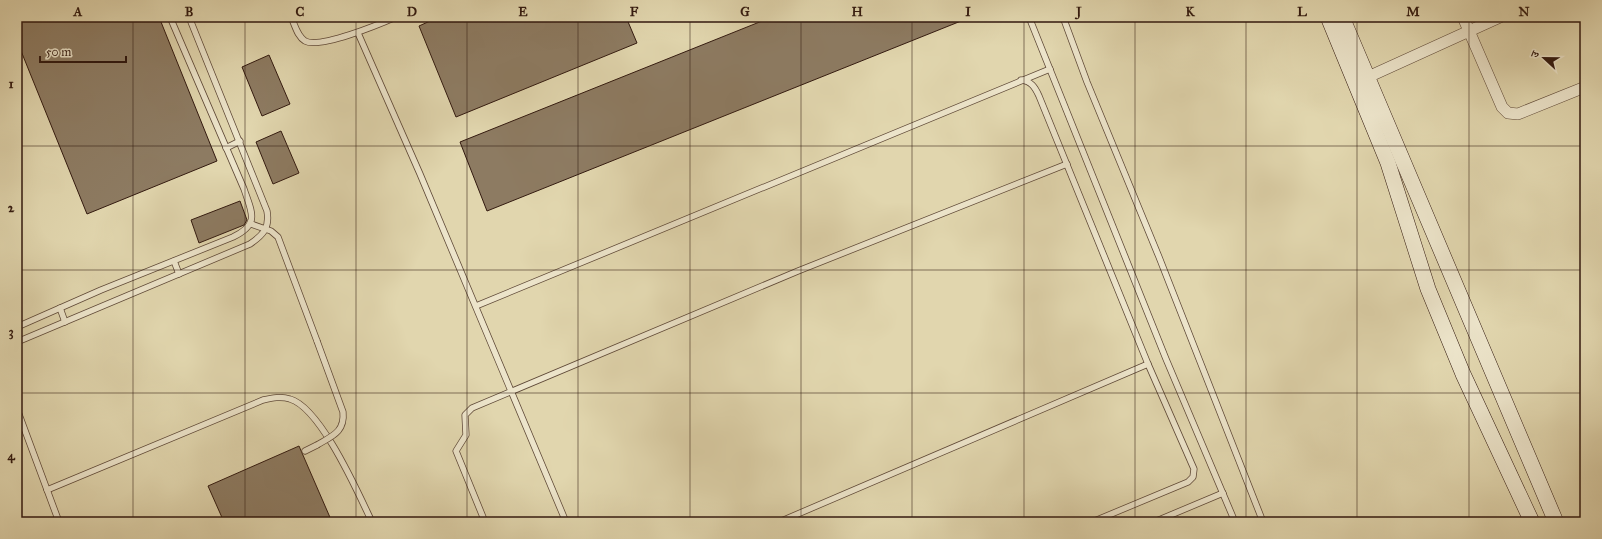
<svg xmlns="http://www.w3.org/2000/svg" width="1602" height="539" viewBox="0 0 1602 539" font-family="'IM FELL Great Primer','Noto Serif Devanagari',serif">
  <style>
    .building { fill: #8d7b62; stroke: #32190f }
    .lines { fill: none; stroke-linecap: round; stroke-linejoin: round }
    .lane-casing { stroke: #5e4837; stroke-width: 7 }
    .street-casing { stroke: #5e4837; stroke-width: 12 }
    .secondary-casing { stroke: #32190f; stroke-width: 16 }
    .lane { stroke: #ece4ca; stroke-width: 5.5 }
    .street { stroke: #ece4ca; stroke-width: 11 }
    .secondary { stroke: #ece4ca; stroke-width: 15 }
    .lane-bridge-casing { stroke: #5e4837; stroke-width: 7; stroke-linecap: butt }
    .lane-bridge { stroke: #ece4ca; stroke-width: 5.5 }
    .grid { fill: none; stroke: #32190f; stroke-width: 1; stroke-opacity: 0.55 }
    .neatline { fill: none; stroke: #32190f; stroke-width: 1.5 }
    .grid-label { font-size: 13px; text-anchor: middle; font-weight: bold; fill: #32190f }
  </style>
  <rect width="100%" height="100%" fill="#e1d6ae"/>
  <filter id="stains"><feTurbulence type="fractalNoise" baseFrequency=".005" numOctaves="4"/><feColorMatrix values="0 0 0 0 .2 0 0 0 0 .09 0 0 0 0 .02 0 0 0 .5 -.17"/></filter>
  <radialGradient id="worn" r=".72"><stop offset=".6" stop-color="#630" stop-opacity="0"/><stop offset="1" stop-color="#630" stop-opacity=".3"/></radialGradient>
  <g class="building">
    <path d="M17 17H159L217 161 87 214 17 41Z"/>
    <path d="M439 17H626L637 43 456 117 419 26Z"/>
    <path d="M772 17H971L487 211 460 142Z"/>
    <path d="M269 55 290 104 262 116 242 67Z"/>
    <path d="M281 131 299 173 273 184 256 142Z"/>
    <path d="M240 201 247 220 244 225 199 243 191 220Z"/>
    <path d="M299 446 332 522H224L208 486Z"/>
  </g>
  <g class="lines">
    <g class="lane-casing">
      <g id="lane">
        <path d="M291 17C295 25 297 36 305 41 320 49 380 24 396 17"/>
        <path d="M1029 17 1166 359 1235 522"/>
        <path d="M1063 17 1087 82 1159 257 1263 522"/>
        <path d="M358 33 420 174 566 522"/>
        <path d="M1021 80C1031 81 1035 87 1039 96L1148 364 1194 469 1193 477 1188 482 1092 522"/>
        <path d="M226 148 240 141"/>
        <path d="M251 224 271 231 278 237 317 341"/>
        <path d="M174 261 179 274"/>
        <path d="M476 306 1050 69"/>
        <path d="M60 308 65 322"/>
        <path d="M17 327 101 290 233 237C260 224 252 213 244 189L170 17"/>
        <path d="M17 342 250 244C263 235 270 228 267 211L189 17"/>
        <path d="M17 409 59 522"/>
        <path d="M305 451 317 445"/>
        <path d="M47 490 263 400C272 398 281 396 290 399 321 408 358 493 372 522"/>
        <path d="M485 522 456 451 466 435 465 415 472 408 798 271 1067 164"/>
        <path d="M779 522 1148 364"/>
        <path d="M1154 522 1223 493"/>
      </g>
    </g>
    <g class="street-casing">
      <g id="street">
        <path d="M1463 17 1502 107 1508 113 1518 114 1585 87"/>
        <path d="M1368 77 1500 17"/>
      </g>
    </g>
    <g class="secondary-casing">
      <g id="secondary">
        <path d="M1328 17 1388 163 1428 289 1463 374 1532 522"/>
        <path d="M1342 17 1556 522"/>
      </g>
    </g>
    <use href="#lane" class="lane"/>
    <use href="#street" class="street"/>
    <use href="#secondary" class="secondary"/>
    <g class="lane-bridge-casing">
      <path id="lane-bridge" d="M317 341 343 412C345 432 332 436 317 445"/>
    </g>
    <use href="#lane-bridge" class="lane-bridge"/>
  </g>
  <path class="grid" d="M133 17V522M245 17V522M356 17V522M467 17V522M578 17V522M690 17V522M801 17V522M912 17V522M1024 17V522M1135 17V522M1246 17V522M1357 17V522M1469 17V522M17 146H1585M17 270H1585M17 393H1585"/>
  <rect width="1602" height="539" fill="none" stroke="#e1d6ae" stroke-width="44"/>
  <g transform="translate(1544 58) rotate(292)" stroke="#ece4ca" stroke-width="3" paint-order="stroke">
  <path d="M0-3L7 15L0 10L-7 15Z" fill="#32190f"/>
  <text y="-6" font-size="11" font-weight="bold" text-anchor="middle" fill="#32190f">उ</text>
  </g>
  <path d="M40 56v6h86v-6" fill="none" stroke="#32190f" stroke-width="2"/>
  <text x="46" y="56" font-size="12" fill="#32190f" stroke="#ece4ca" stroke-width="3" paint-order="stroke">50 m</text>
  <rect x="22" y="22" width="1558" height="495" class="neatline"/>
  <g class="grid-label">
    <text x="78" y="16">A</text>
    <text x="189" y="16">B</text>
    <text x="300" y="16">C</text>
    <text x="412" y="16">D</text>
    <text x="523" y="16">E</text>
    <text x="634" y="16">F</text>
    <text x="745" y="16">G</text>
    <text x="857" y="16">H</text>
    <text x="968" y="16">I</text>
    <text x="1079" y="16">J</text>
    <text x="1190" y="16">K</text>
    <text x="1302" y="16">L</text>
    <text x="1413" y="16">M</text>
    <text x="1524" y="16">N</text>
    <text x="11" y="88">1</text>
    <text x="11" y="212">2</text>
    <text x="11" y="336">3</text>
    <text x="11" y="460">4</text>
  </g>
  <rect width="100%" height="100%" filter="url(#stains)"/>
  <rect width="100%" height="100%" fill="url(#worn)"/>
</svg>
